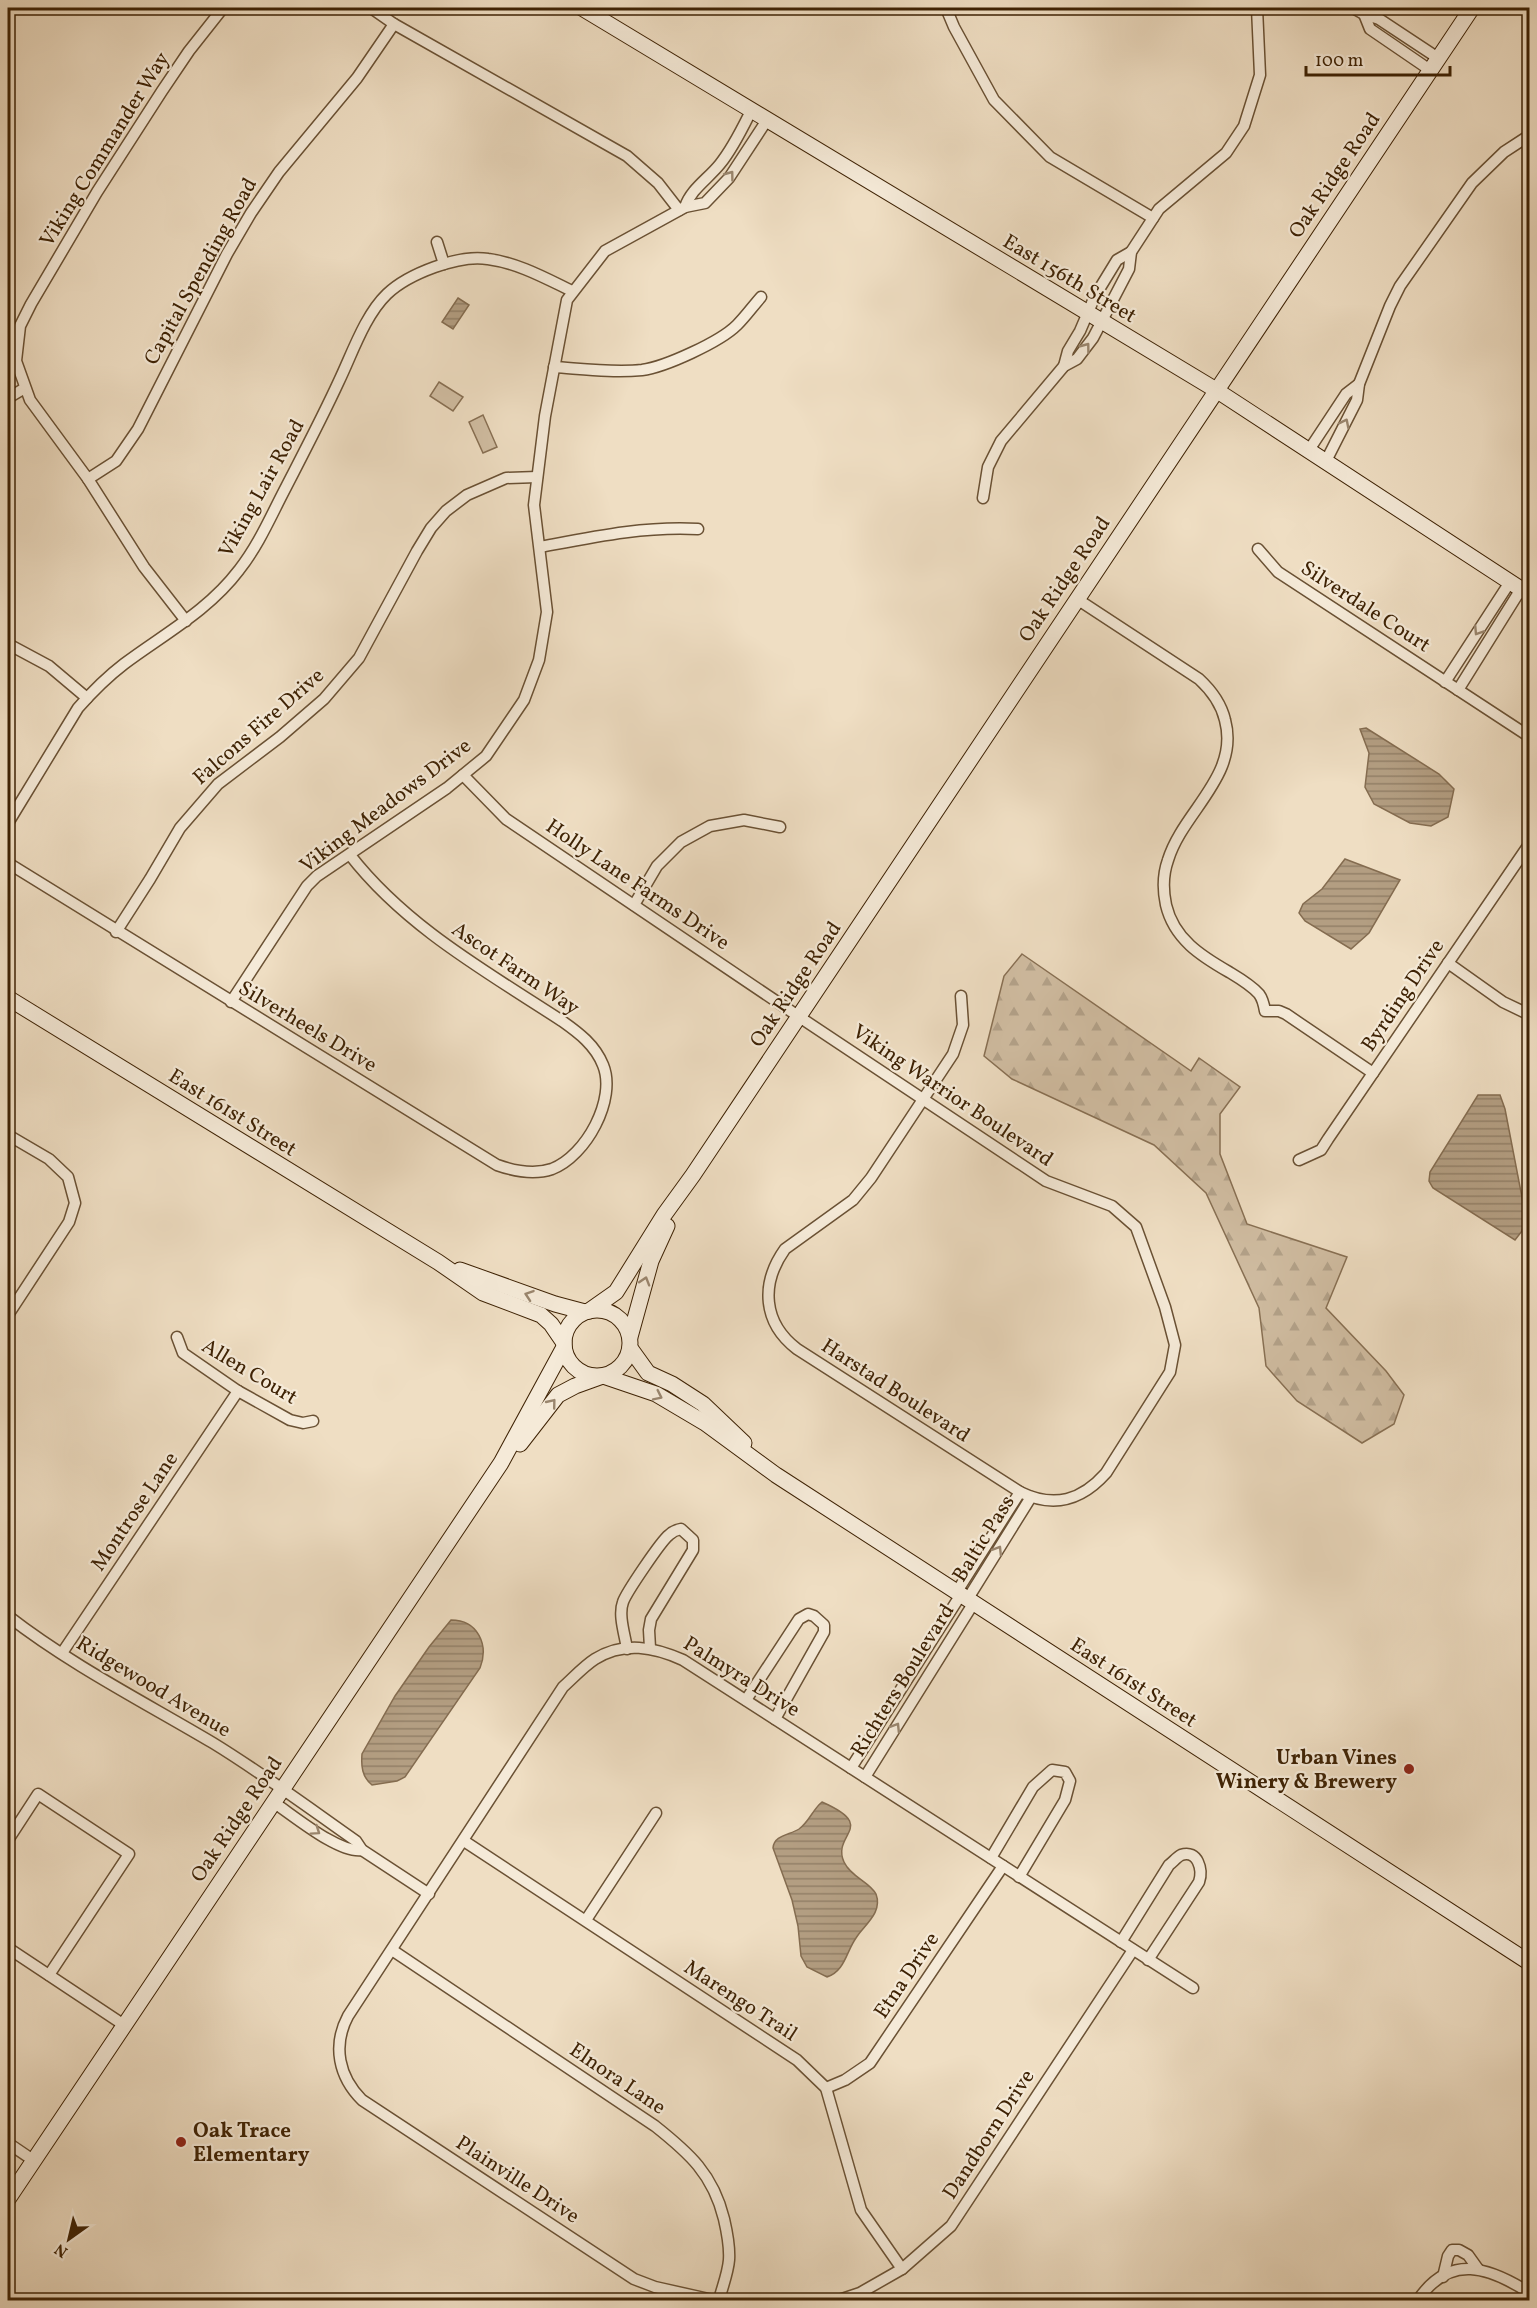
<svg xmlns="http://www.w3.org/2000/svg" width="1537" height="2308" viewBox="0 0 1537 2308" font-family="Vollkorn,serif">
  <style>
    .forest { fill: url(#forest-firs); stroke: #887054; stroke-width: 1.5 }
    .garden { fill: #d1bea3; stroke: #887054; stroke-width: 1.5 }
    .water { fill: url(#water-rules); stroke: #846c50; stroke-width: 1.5 }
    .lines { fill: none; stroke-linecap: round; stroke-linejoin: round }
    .street-casing { stroke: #6a5134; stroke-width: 13 }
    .secondary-casing { stroke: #3e2204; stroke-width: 17 }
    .street { stroke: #f5ead8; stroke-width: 10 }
    .secondary { stroke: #f5ead8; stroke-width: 15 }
    .oneway { stroke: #9a866e }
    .poi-dot { fill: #8f2418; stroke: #f5ead8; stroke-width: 2 }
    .labels { text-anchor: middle; stroke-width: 4.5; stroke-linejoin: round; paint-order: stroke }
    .street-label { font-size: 21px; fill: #3e2204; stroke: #f5ead8 }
    .poi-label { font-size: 21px; font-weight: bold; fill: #3e2204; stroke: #f5ead8; text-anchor: end }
  </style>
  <defs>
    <pattern id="forest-firs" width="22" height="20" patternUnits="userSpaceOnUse" patternTransform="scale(1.5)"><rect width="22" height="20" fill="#d1bea3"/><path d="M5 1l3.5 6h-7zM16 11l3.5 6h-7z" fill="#b4a38b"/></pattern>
    <pattern id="water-rules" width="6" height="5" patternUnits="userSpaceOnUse" patternTransform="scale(1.5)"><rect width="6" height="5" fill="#b39e82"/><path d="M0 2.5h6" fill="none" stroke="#938068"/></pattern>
  </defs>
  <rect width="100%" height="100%" fill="#efdec3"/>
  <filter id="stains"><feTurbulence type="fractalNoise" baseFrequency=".00333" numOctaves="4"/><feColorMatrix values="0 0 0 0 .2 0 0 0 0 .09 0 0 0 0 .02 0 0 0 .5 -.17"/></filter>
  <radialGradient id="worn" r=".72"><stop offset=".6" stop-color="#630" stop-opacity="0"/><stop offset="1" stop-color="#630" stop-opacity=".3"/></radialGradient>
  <path class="forest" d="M1022 954 1191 1071 1199 1058 1240 1087 1220 1114V1154L1247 1224 1347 1257 1326 1308 1386 1371 1404 1395 1394 1424 1362 1443 1297 1401 1266 1366 1259 1308 1206 1193 1154 1145 1012 1079 984 1056 1004 976Z"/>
  <g class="garden">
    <path d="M439 382 463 397 453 411 430 396Z"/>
    <path d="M483 415 497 447 483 453 469 422Z"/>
  </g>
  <g class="water">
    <path d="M458 298 469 305 453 329 442 322Z"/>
    <path d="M1366 728 1439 774 1454 789 1448 817 1431 826 1410 823 1374 804 1365 787 1369 753 1360 729Z"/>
    <path d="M1345 859 1400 880 1369 933 1351 949 1305 921 1299 913 1303 904 1322 889Z"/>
    <path d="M1478 1095H1500L1505 1109 1526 1218 1522 1231 1515 1240 1433 1188 1429 1181 1430 1172Z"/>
    <path d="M451 1620C478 1620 489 1645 480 1668L405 1777 397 1781 372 1785C362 1777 361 1766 362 1754L395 1696 429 1647Z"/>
    <path d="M822 1802C879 1827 831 1834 844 1862 851 1877 870 1882 876 1894 883 1913 864 1925 856 1938 846 1952 845 1971 827 1977L807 1967 801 1956 798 1926 792 1900 773 1848C774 1835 790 1835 799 1829 809 1822 813 1809 822 1802Z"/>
  </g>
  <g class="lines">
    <g class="street-casing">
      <g id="street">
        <path d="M371 8 394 24 627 156 658 183 679 210"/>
        <path d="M946 8 954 27 994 100 1050 157 1153 218"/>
        <path d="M1353 8 1364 14 1379 19 1438 58"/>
        <path d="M1364 14 1370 29 1430 70"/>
        <path d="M685 207C691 189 708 179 720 164 733 148 742 129 751 111"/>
        <path d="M437 242 444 264"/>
        <path d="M1064 366 1068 351 1080 331 1095 296 1117 260 1131 252"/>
        <path d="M554 367C583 369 613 373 642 370 665 367 720 342 737 325 746 316 753 306 761 297"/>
        <path d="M8 398 25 388"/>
        <path d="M1309 450 1346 394 1359 384"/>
        <path d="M1326 461 1357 400 1359 384 1390 306 1400 286 1472 183 1504 152 1530 135"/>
        <path d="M88 479 116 461 138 429 227 254 251 213 279 172 357 78 394 24"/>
        <path d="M983 498 988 467 1001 441 1064 366 1077 359 1093 338 1129 269 1131 252 1159 209 1226 153 1244 126 1260 75 1257 8"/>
        <path d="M540 547C593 537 644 526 698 529"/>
        <path d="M1258 549 1278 572 1530 737"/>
        <path d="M1077 599 1199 679C1212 691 1221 703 1225 720 1240 776 1183 811 1168 860 1163 874 1163 891 1166 905 1174 939 1201 956 1229 972 1239 978 1251 985 1259 994 1262 998 1264 1005 1265 1011H1279L1286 1014 1373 1073"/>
        <path d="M186 621 144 567 88 479 30 400 16 361 20 326 31 304 97 192 162 91 189 51 223 8"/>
        <path d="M8 644 49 666 87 698"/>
        <path d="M1445 682 1510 582"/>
        <path d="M1458 690 1521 589"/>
        <path d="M463 775 506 819 798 1016 1046 1181 1112 1206 1136 1227 1165 1307 1175 1345 1170 1372 1106 1473C1082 1500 1055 1509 1020 1492L797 1349C763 1323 760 1284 785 1249L853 1200 871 1178 953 1054 963 1025 961 996"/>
        <path d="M8 823 78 708C92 692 107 677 124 664 164 634 208 611 239 570 258 546 270 518 284 491 303 454 322 418 339 381 352 354 365 315 387 294 408 274 459 254 488 259 518 263 545 278 572 291"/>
        <path d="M8 863 497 1165C514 1171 534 1175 552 1169 586 1156 617 1099 603 1065 595 1045 579 1033 562 1021 487 972 406 927 350 855"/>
        <path d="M634 905 657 866 681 842 710 826 744 820 780 827"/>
        <path d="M116 932 150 879 180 828 218 784 280 737 324 699 359 658 417 551 431 528 446 511 467 495 506 478 537 477"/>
        <path d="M1448 963 1503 1002 1530 1015"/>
        <path d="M231 1002 307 886 317 876 447 788 486 756 524 700 539 660 547 612 534 505 545 416 567 300 605 251 685 207 705 203 729 178 767 120"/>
        <path d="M8 1135 49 1159 68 1177 75 1203 69 1222 8 1315"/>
        <path d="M1299 1160 1321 1150 1328 1139 1530 843"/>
        <path d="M177 1337 183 1353 238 1391 290 1420 303 1423 313 1421"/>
        <path d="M956 1593 1020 1492"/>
        <path d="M967 1600 1031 1497"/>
        <path d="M8 1616C71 1665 144 1702 213 1743 262 1773 309 1808 356 1841L362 1850 429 1894"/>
        <path d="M627 1649C625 1635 618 1615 623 1602 626 1593 661 1541 669 1535 673 1531 676 1530 681 1529L693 1540V1550L651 1619 649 1630 650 1648"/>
        <path d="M62 1653 238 1391"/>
        <path d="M746 1700 799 1619 808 1614 814 1616 824 1625V1632L775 1719"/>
        <path d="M851 1768 960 1596"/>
        <path d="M865 1777 973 1604"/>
        <path d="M273 1802C293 1815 339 1854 362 1850"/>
        <path d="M8 1840 38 1794 129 1854 49 1975"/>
        <path d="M464 1841 797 2060 826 2088 861 2210 902 2269"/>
        <path d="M991 1858 1033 1787 1052 1770 1065 1772 1070 1781 1065 1800 1019 1877"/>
        <path d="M586 1920 656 1813"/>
        <path d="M1121 1942 1169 1865C1173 1862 1177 1857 1181 1855 1198 1849 1203 1870 1199 1882L1148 1960"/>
        <path d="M8 1948 124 2025"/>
        <path d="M392 1950 655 2126C689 2153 713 2174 724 2219 727 2232 730 2246 729 2260 728 2273 722 2288 719 2300"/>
        <path d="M826 2088 845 2080 870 2063 1003 1866"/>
        <path d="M8 2143 33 2160"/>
        <path d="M1443 2277 1448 2256 1452 2250H1459L1468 2255 1478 2269"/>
        <path d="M713 2300 655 2287 634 2279 362 2100C339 2077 332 2046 348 2016L563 1687C573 1678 584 1666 595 1659 624 1641 654 1647 683 1660L1193 1988"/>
        <path d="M839 2300 860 2293 902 2269 951 2226 1133 1950"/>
        <path d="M1418 2300C1450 2253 1489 2267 1530 2293"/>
      </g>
    </g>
    <g class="secondary-casing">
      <g id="secondary">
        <path d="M582 8 1216 390 1530 595"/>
        <path d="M8 998 438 1262 483 1293 541 1315 551 1324 564 1343"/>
        <path d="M460 1270 555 1304 585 1312"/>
        <circle cx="597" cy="1343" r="33"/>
        <path d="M589 1311 616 1292 664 1215 693 1175 1472 8"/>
        <path d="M630 1337 651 1261 667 1226"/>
        <path d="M630 1348 648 1373 672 1384 703 1404 744 1443"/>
        <path d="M603 1376 656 1394 705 1423 776 1475 1530 1963"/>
        <path d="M520 1444 558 1395 575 1386 600 1377"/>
        <path d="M8 2199 501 1463 564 1347"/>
      </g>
    </g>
    <use href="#street" class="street"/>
    <use href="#secondary" class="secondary"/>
  </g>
  <defs><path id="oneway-chevron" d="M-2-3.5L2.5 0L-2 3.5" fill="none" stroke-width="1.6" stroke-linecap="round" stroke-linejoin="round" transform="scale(1.5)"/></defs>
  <g class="oneway">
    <use href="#oneway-chevron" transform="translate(730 175) rotate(-53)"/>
    <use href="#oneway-chevron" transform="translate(1086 347) rotate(-53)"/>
    <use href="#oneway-chevron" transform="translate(1345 423) rotate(-63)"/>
    <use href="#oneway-chevron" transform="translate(1478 631) rotate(123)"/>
    <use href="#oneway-chevron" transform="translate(645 1281) rotate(-73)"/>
    <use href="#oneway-chevron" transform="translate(529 1295) rotate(-161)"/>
    <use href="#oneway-chevron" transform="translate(658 1396) rotate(26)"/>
    <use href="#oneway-chevron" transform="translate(552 1403) rotate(-51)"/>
    <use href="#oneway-chevron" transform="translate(998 1550) rotate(-58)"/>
    <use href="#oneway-chevron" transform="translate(896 1727) rotate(-58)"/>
    <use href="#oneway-chevron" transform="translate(316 1831) rotate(34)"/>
  </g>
  <g class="poi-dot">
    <circle cx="1409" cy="1769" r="6"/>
    <circle cx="181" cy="2142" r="6"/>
  </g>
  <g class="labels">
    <g class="street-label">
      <text transform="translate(104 149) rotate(-58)" y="7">Viking Commander Way</text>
      <text transform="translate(1334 175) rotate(-56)" y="7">Oak Ridge Road</text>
      <text transform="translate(200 271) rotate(-61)" y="7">Capital Spending Road</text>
      <text transform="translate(1070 278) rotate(31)" y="7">East 156th Street</text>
      <text transform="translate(261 488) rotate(-61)" y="7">Viking Lair Road</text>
      <text transform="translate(1064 579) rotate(-56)" y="7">Oak Ridge Road</text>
      <text transform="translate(1366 606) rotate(33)" y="7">Silverdale Court</text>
      <text transform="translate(258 726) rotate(-41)" y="7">Falcons Fire Drive</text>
      <text transform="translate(385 805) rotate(-37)" y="7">Viking Meadows Drive</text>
      <text transform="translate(638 884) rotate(34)" y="7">Holly Lane Farms Drive</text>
      <text transform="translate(516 968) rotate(34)" y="7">Ascot Farm Way</text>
      <text transform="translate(795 984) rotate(-56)" y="7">Oak Ridge Road</text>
      <text transform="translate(1402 995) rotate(-56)" y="7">Byrding Drive</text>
      <text transform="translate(308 1026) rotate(31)" y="7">Silverheels Drive</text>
      <text transform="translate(953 1095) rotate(34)" y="7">Viking Warrior Boulevard</text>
      <text transform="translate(233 1112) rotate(32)" y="7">East 161st Street</text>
      <text transform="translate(250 1371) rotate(31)" y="7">Allen Court</text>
      <text transform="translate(896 1390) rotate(33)" y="7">Harstad Boulevard</text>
      <text transform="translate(134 1511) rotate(-56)" y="7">Montrose Lane</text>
      <text transform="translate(983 1538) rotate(-58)" y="7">Baltic Pass</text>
      <text transform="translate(742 1676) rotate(32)" y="7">Palmyra Drive</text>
      <text transform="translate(902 1680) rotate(-58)" y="7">Richters Boulevard</text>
      <text transform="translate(1134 1682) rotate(33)" y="7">East 161st Street</text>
      <text transform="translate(154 1686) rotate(31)" y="7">Ridgewood Avenue</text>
      <text transform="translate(236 1819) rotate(-56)" y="7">Oak Ridge Road</text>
      <text transform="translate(906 1975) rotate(-56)" y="7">Etna Drive</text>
      <text transform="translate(741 2000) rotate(33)" y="7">Marengo Trail</text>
      <text transform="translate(618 2078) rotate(34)" y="7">Elnora Lane</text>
      <text transform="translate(988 2134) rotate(-57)" y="7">Dandborn Drive</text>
      <text transform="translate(518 2179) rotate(33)" y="7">Plainville Drive</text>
    </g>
    <g class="poi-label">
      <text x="1397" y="1764">Urban Vines<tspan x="1397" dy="24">Winery &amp; Brewery</tspan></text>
      <text x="193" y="2137" text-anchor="start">Oak Trace<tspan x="193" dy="24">Elementary</tspan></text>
    </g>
  </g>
  <rect width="1537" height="2308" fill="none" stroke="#efdec3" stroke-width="30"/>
  <rect x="9" y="9" width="1519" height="2290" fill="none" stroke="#3e2204" stroke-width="3"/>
  <rect x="15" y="15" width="1507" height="2278" fill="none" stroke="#3e2204" stroke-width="1.5"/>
  <g transform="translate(69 2239) rotate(214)" stroke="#f5ead8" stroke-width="4.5" paint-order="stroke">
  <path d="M0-4.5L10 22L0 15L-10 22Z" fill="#3e2204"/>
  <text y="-9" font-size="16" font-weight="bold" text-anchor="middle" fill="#3e2204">N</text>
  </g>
  <path d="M1306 66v9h144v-9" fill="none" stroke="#3e2204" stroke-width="3"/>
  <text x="1315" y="66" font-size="18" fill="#3e2204" stroke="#f5ead8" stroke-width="4.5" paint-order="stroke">100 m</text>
  <rect width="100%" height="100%" filter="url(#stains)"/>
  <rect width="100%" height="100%" fill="url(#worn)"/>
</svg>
